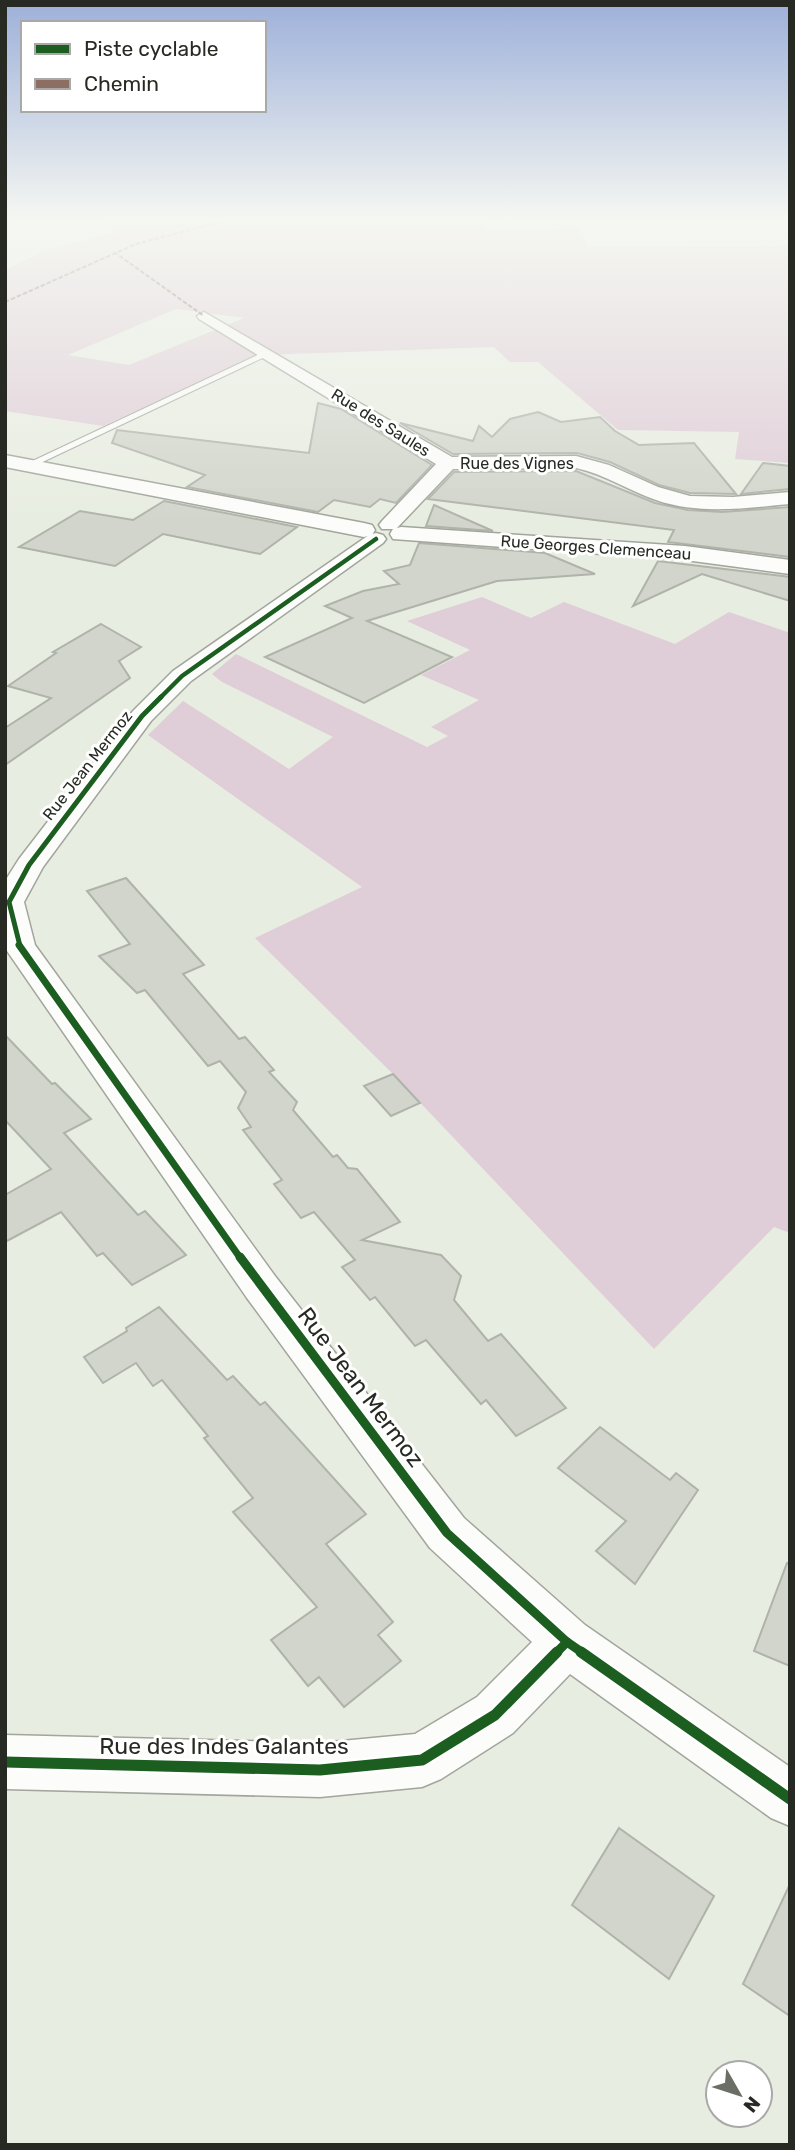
<svg xmlns="http://www.w3.org/2000/svg" width="795" height="2150" viewBox="0 0 795 2150" font-family="Rubik,sans-serif">
  <style>
    .green { fill: #dfcdd7; fill-rule: evenodd }
    .building { fill: #d1d5cb; stroke: #afb3aa; stroke-width: 2 }
    .lines { fill: none; stroke-linecap: round; stroke-linejoin: round }
    .service-casing { stroke: #a1a59c; stroke-width: 2 }
    .minor-casing { stroke: #a1a59c; stroke-width: 3 }
    .tertiary-casing { stroke: #a1a59c; stroke-width: 3 }
    .service { fill: #fcfcfa; fill-rule: evenodd }
    .minor { fill: #fcfcfa; fill-rule: evenodd }
    .tertiary { fill: #fcfcfa; fill-rule: evenodd }
    .quiet { stroke: #8d6e63; stroke-width: 2; stroke-dasharray: 4.5 2; stroke-linecap: butt }
    .cycleway-far4-casing { stroke: #fff; stroke-width: 7 }
    .cycleway-far3-casing { stroke: #fff; stroke-width: 9 }
    .cycleway-far2-casing { stroke: #fff; stroke-width: 11 }
    .cycleway-far1-casing { stroke: #fff; stroke-width: 13 }
    .cycleway-casing { stroke: #fff; stroke-width: 16 }
    .cycleway-far4 { stroke: #1b5e20; stroke-width: 4.5 }
    .cycleway-far3 { stroke: #1b5e20; stroke-width: 5 }
    .cycleway-far2 { stroke: #1b5e20; stroke-width: 7 }
    .cycleway-far1 { stroke: #1b5e20; stroke-width: 9 }
    .cycleway { stroke: #1b5e20; stroke-width: 11 }
    .labels { text-anchor: middle; stroke-width: 6; stroke-linejoin: round; paint-order: stroke }
    .far-street-label { font-size: 16px; fill: #272a22; stroke: #fff }
    .near-street-label { font-size: 23px; fill: #272a22; stroke: #fff }
  </style>
  <rect width="100%" height="100%" fill="#e8ede1"/>
  <g class="green">
    <path d="M105 221H483L487 230 580 228 588 247 790 246V463L735 459 739 432 618 430 538 362H510L494 347 260 355 103 426 5 411V270L44 251 115 232ZM176 309 244 318 129 365 68 355Z"/>
    <path d="M482 597 531 618 564 602 675 644 729 612 790 633V1233L774 1227 654 1349 393 1074 255 938 362 887 148 735 183 701 289 769 333 737 222 682 212 674 236 654 427 747 448 736 431 727 479 700 421 675 470 650 407 621Z"/>
  </g>
  <g class="building">
    <path d="M318 403 341 409 432 465 396 503 380 499 370 507 334 500 318 512 187 487 205 475 112 443 117 430 309 453Z"/>
    <path d="M538 412 561 422 600 417 615 431 639 445 694 443 736 494 690 493 659 485 610 462 577 453 453 454 400 423 473 441 479 426 492 437 510 419Z"/>
    <path d="M763 463 790 466V489L741 494Z"/>
    <path d="M576 471 655 503 688 510 722 512 790 507V557L668 542 674 530 428 499 454 472Z"/>
    <path d="M164 501 297 527 260 554 163 534 115 566 19 547 80 511 133 520Z"/>
    <path d="M434 505 493 531 426 526Z"/>
    <path d="M419 543 545 553 595 574 497 581 367 621 452 657 364 703 265 657 352 618 325 606 363 591 399 584 384 571 410 565Z"/>
    <path d="M658 561 790 577V601L702 574 633 606Z"/>
    <path d="M101 624 141 647 119 661 130 678 5 765V728L51 698 8 686 56 653 53 652Z"/>
    <path d="M126 878 204 965 183 974 239 1039 245 1037 274 1070 269 1072 297 1102 293 1110 333 1157 337 1155 348 1168 357 1169 400 1222 362 1240 441 1255 461 1276 454 1300 488 1341 501 1334 566 1408 516 1436 486 1400 481 1404 426 1340 415 1346 375 1297 370 1300 342 1267 355 1260 314 1212 301 1218 274 1184 282 1180 243 1130 251 1127 238 1108 246 1092 220 1061 208 1066 145 990 137 993 99 956 130 944 87 891Z"/>
    <path d="M5 1035 52 1084 55 1083 91 1119 64 1133 138 1215 145 1211 186 1255 132 1285 103 1253 97 1256 61 1212 5 1242V1195L51 1169 5 1120Z"/>
    <path d="M393 1074 420 1103 391 1116 364 1086Z"/>
    <path d="M159 1307 227 1380 233 1376 260 1405 265 1402 366 1514 326 1544 393 1622 378 1635 401 1661 344 1707 319 1677 308 1686 271 1640 317 1607 233 1512 253 1498 204 1438 208 1436 162 1380 153 1386 136 1363 103 1383 84 1357 127 1331 126 1328Z"/>
    <path d="M600 1427 670 1480 676 1473 698 1490 635 1584 596 1551 626 1521 558 1468Z"/>
    <path d="M787 1563 790 1564V1666L754 1651Z"/>
    <path d="M619 1828 714 1896 669 1979 572 1905Z"/>
    <path d="M790 1884V2016L743 1984Z"/>
  </g>
  <g class="lines">
    <g class="service-casing">
      <path id="service" d="M266 351 273 353 32 467 24 465Z"/>
    </g>
    <g class="minor-casing">
      <g id="minor">
        <path d="M204 312 452 457 576 456 609 465 658 487 690 496 733 497 790 492V504C745 508 699 515 656 500 629 491 605 474 576 468L453 469 396 529H382L379 525 382 521 436 464 199 319 197 316Z"/>
        <path d="M376 533 383 535 386 539 383 543 191 681 151 721 43 867 24 902 35 945 275 1276 464 1518 585 1625 790 1767V1826L771 1818 570 1674 513 1733 441 1779 422 1787 320 1797 5 1789V1735L320 1743 415 1734 477 1697 532 1642 430 1548 247 1298 5 948V881L19 859 133 711 173 671 369 535Z"/>
      </g>
    </g>
    <g class="tertiary-casing">
      <g id="tertiary">
        <path d="M5 455 364 523 372 525 375 530 372 535 364 537 5 467Z"/>
        <path d="M401 527 685 546 790 560V574L685 560 393 539 390 534 393 529Z"/>
      </g>
    </g>
    <use href="#service" class="service"/>
    <use href="#minor" class="minor"/>
    <use href="#tertiary" class="tertiary"/>
    <g class="quiet">
      <path d="M114 252 204 316"/>
      <path d="M5 302 136 244 224 221"/>
    </g>
    <g class="cycleway-far4-casing">
      <path id="cycleway-far4" d="M160 698 182 676 376 539"/>
    </g>
    <g class="cycleway-far3-casing">
      <path id="cycleway-far3" d="M20 946 9 902 29 865 142 716 161 697"/>
    </g>
    <g class="cycleway-far2-casing">
      <path id="cycleway-far2" d="M19 945 241 1259"/>
    </g>
    <g class="cycleway-far1-casing">
      <g id="cycleway-far1">
        <path d="M240 1257 447 1533 567 1642 583 1653"/>
        <path d="M556 1653 567 1642"/>
      </g>
    </g>
    <g class="cycleway-casing">
      <g id="cycleway">
        <path d="M581 1652 790 1799"/>
        <path d="M5 1762 320 1770 422 1760 495 1715 557 1652"/>
      </g>
    </g>
    <use href="#cycleway-far4" class="cycleway-far4"/>
    <use href="#cycleway-far3" class="cycleway-far3"/>
    <use href="#cycleway-far2" class="cycleway-far2"/>
    <use href="#cycleway-far1" class="cycleway-far1"/>
    <use href="#cycleway" class="cycleway"/>
  </g>
  <linearGradient id="sky" x2="0" y2="1"><stop stop-color="#9db0d9"/><stop offset="0.42" stop-color="#f5f7f2"/><stop offset="1" stop-color="#f5f7f2" stop-opacity="0"/></linearGradient>
  <rect width="795" height="522" fill="url(#sky)"/>
  <g class="labels">
    <g class="far-street-label">
      <text transform="translate(381 422) rotate(32)" y="6">Rue des Saules</text>
      <text x="517" y="469">Rue des Vignes</text>
      <text transform="translate(596 547) rotate(4)" y="6">Rue Georges Clemenceau</text>
      <text transform="translate(87 765) rotate(-52)" y="6">Rue Jean Mermoz</text>
    </g>
    <g class="near-street-label">
      <text transform="translate(361 1387) rotate(53)" y="8">Rue Jean Mermoz</text>
      <text x="224" y="1754">Rue des Indes Galantes</text>
    </g>
  </g>
  <rect width="795" height="2150" fill="none" stroke="#272a22" stroke-width="14"/>
  <rect x="21" y="21" width="245" height="91" fill="#ffffff" stroke="#a9aaa7" stroke-width="2"/>
  <rect x="35" y="44" width="35" height="10" fill="#1b5e20" stroke="#a9aaa7" stroke-width="2"/>
  <text x="84" y="56" font-size="21" fill="#272a22">Piste cyclable</text>
  <rect x="35" y="79" width="35" height="10" fill="#8d6e63" stroke="#a9aaa7" stroke-width="2"/>
  <text x="84" y="91" font-size="21" fill="#272a22">Chemin</text>
  <g transform="translate(739 2094) rotate(129)"><circle r="33" fill="#ffffff" stroke="#a9aaa7" stroke-width="2"/>
  <path d="M0-5L12 26L0 18L-12 26Z" fill="#6b6e65"/>
  <text y="-10" font-size="19" font-weight="bold" text-anchor="middle" fill="#272a22">N</text>
  </g>
</svg>
